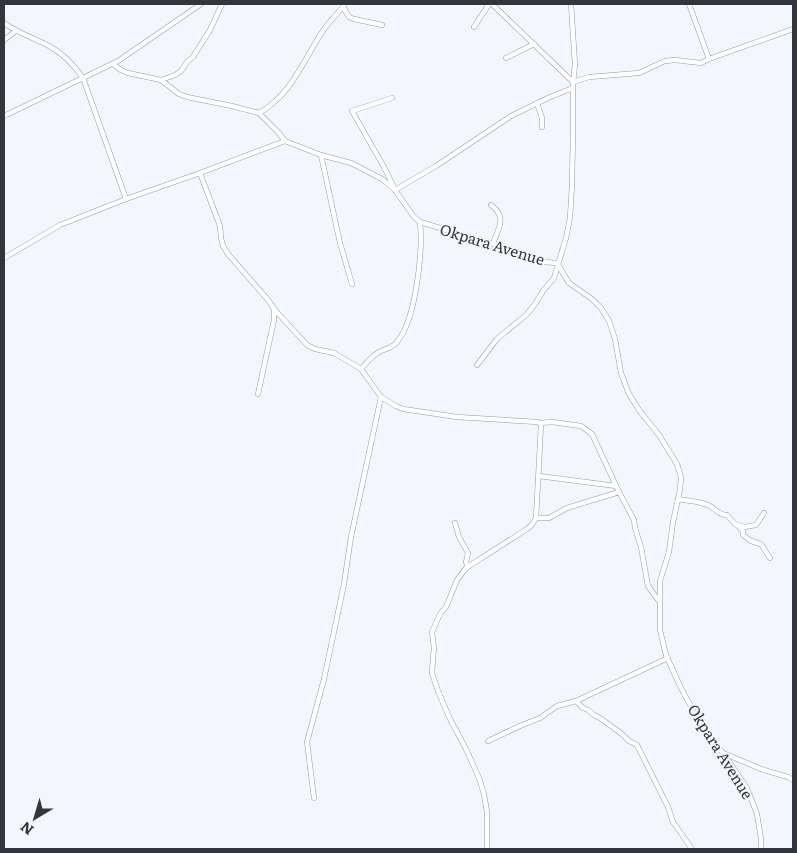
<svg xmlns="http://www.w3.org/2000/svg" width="797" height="853" viewBox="0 0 797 853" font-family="Literata,serif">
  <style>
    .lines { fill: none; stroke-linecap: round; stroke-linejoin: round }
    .minor-casing { stroke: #9699ac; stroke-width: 5.5 }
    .minor { stroke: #fff; stroke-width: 4.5 }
    .labels { text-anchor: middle; stroke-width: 4; stroke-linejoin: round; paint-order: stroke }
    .street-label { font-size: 15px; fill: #34353d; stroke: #f4f6fe }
  </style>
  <rect width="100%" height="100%" fill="#f4f6fe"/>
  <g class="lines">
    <g class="minor-casing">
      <g id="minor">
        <path d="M492 4 573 82 589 77 639 73 665 61 675 60 701 63 709 59 793 29"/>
        <path d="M689 4 709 59"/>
        <path d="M343 7 349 17 354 19 382 25"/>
        <path d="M4 23C18 33 34 38 49 46 64 54 74 65 83 78L126 199"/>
        <path d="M474 27 489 4"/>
        <path d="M4 40 16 31"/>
        <path d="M506 58 534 44"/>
        <path d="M113 64 121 70 128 73 161 80 179 94 187 97 232 106 259 113 278 132 285 141"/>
        <path d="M161 80 175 75 181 71 187 62 193 57 210 30 222 4"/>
        <path d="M392 98 352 111 385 169 395 190 436 166 511 116 550 97 573 88"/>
        <path d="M537 103 542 118V127"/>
        <path d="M259 113C294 93 303 59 325 28 330 21 337 14 343 7L345 4"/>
        <path d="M4 116 118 61 201 4"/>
        <path d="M321 155 340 243 352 284"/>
        <path d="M200 173 220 226 221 238 223 246 228 254 269 301 274 309V320L258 394"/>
        <path d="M491 205C508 218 498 228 493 244"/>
        <path d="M4 258 60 225 126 199 200 173 285 141 321 155 351 163 382 179 395 190 414 217 420 222 517 251 544 262 557 263 569 283 592 299 601 308 609 321 615 339 621 373 629 394 639 410 659 435 677 464 681 477 680 490 673 522 669 552 660 581V630L666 655 680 686 703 729 723 753 747 788 757 814 761 839V849"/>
        <path d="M274 309 307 345 315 349 334 353 361 369 381 397 351 537 344 584 324 679 307 742 314 798"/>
        <path d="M477 365 497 339 526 315 535 304 543 291 554 278 566 238 570 218 572 185 573 132V82L575 65 571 4"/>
        <path d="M361 369C367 362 372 355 381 351 388 348 392 348 397 342 416 320 423 251 420 222"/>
        <path d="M381 397 396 406 403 409 457 417 538 422 541 425 536 518 532 525 527 529 466 568 457 580 446 607 440 614 432 632 434 648 433 658 432 673 438 691 449 717 466 749 479 778 484 794 487 812V849"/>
        <path d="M540 423 552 422 581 426 592 434 619 492"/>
        <path d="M539 476 616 486"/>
        <path d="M678 499C688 501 701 501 710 506 716 510 719 515 727 515L735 524 744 527 756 525 764 513"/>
        <path d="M536 518H549L567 508 619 492 634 520 635 528 641 547 648 586 659 601"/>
        <path d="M455 523 459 537 468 553 466 562 468 567"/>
        <path d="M738 526 743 531V535L751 541 761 544 770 558"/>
        <path d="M576 701 583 708 588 710 594 715 600 718 622 734 629 741 637 745 668 807 673 822 692 849"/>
        <path d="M488 741 522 725 540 718 557 706 576 701 668 658"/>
        <path d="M723 753 761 769 788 777 793 780"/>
      </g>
    </g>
    <use href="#minor" class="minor"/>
  </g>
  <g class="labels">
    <g class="street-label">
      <text transform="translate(492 245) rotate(17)" y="5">Okpara Avenue</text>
      <text transform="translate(720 752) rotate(58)" y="5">Okpara Avenue</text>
    </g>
  </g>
  <rect width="797" height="853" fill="none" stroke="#34353d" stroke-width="10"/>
  <g transform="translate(35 818) rotate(218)" stroke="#f4f6fe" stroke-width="4" paint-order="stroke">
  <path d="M0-4L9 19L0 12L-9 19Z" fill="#34353d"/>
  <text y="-8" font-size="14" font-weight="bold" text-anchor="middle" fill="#34353d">N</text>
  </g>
</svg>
